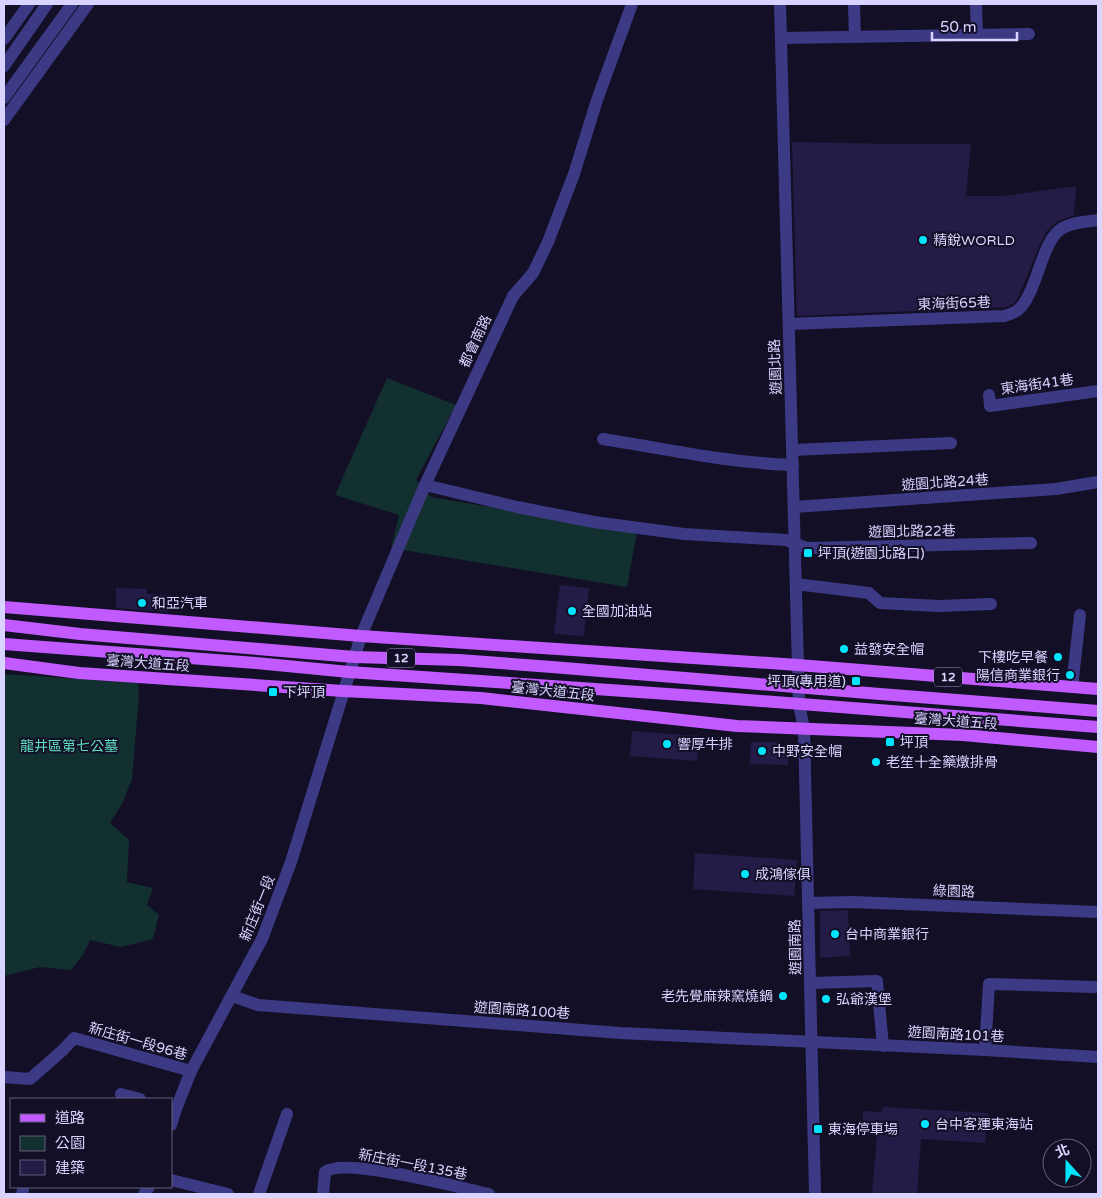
<svg xmlns="http://www.w3.org/2000/svg" width="1102" height="1198" viewBox="0 0 1102 1198" font-family="'Varela Round','Noto Sans TC',sans-serif">
  <style>
    .green { fill: #12302f }
    .building { fill: #241b47 }
    .lines { fill: none; stroke-linecap: round; stroke-linejoin: round }
    .minor { stroke: #3d3a85; stroke-width: 12 }
    .major { stroke: #c25bff; stroke-width: 12 }
    .poi-dot { fill: #00e5ff; stroke: #130f26; stroke-width: 2 }
    .labels { text-anchor: middle; stroke-width: 4; stroke-linejoin: round; paint-order: stroke }
    .shield { fill: #130f26; stroke: #9e99be; stroke-width: 1 }
    .shield-label { font-size: 12px; font-weight: bold; fill: #d9d4ff }
    .poi-label { font-size: 14px; fill: #d9d4ff; stroke: #130f26; text-anchor: start }
    .street-label { font-size: 14px; fill: #d9d4ff; stroke: #130f26 }
    .park-label { font-size: 14px; fill: #5fe0c0; stroke: #130f26 }
  </style>
  <rect width="100%" height="100%" fill="#130f26"/>
  <g class="green">
    <path d="M387 378 456 405 416 480 431 497 637 532 627 587 391 548 399 515 335 495Z"/>
    <path d="M4 674 138 683 139 696 132 779 122 804 110 823 129 840 127 882 153 888 147 905 159 915 153 939 121 947 90 940 84 953 71 970 40 967 4 976Z"/>
  </g>
  <g class="building">
    <path d="M792 142 894 144H971L966 196H1004L1076 186 1074 215 1057 222 1047 231 1041 242 1018 298 1013 304 1006 307 797 316Z"/>
    <path d="M560 585 589 588 584 636 554 634Z"/>
    <path d="M116 588 147 589 146 594 169 595 168 612 116 608Z"/>
    <path d="M632 731 699 736 697 761 630 756Z"/>
    <path d="M751 742H778L789 757 788 765 750 764Z"/>
    <path d="M695 853 797 860 794 896 693 889Z"/>
    <path d="M848 910 850 956 820 958V911Z"/>
    <path d="M883 1107 988 1113 985 1143 921 1139 917 1194H872L877 1135H863V1111L882 1112Z"/>
  </g>
  <g class="lines">
    <g class="minor">
      <path d="M780 4 799 704 804 729 815 1194"/>
      <path d="M854 4 855 37"/>
      <path d="M976 4 977 35"/>
      <path d="M781 38 1029 34"/>
      <path d="M4 39 29 4"/>
      <path d="M4 66 47 4"/>
      <path d="M4 98 72 4"/>
      <path d="M4 120 88 4"/>
      <path d="M789 324 1004 316C1008 315 1014 313 1018 310 1037 294 1041 242 1061 229 1071 222 1086 222 1098 220"/>
      <path d="M989 395 990 406 1098 391"/>
      <path d="M603 439C666 449 729 463 793 465"/>
      <path d="M792 450 951 443"/>
      <path d="M425 485 517 507 594 522 684 534 786 540 807 548 1031 543"/>
      <path d="M794 507 1056 489 1098 482"/>
      <path d="M796 584 869 593 880 603 939 606 991 604"/>
      <path d="M1072 687 1080 615"/>
      <path d="M808 903 853 902 1098 912"/>
      <path d="M810 983 877 981 883 1046"/>
      <path d="M232 996 258 1005 620 1033 985 1050 1098 1057"/>
      <path d="M985 1050 989 984 1095 987"/>
      <path d="M4 1077 30 1079 63 1050 74 1038 191 1071"/>
      <path d="M121 1094 140 1099"/>
      <path d="M171 1125 176 1109 191 1071 262 939 291 862 361 636 425 485 513 296 533 273 548 242 574 174 597 100 632 4"/>
      <path d="M171 1180 228 1194"/>
      <path d="M22 1194 23 1190"/>
      <path d="M144 1194 149 1187"/>
      <path d="M259 1194 287 1114"/>
      <path d="M323 1194 325 1172C344 1156 461 1188 489 1194"/>
    </g>
    <g class="major">
      <path d="M4 607 361 636 798 665 1098 689"/>
      <path d="M4 625 80 634 354 657 459 660 552 667 880 694 1098 711"/>
      <path d="M4 644 256 663 349 672 697 696 1098 727"/>
      <path d="M4 663 79 673 343 691 481 698 737 726 963 735 1098 747"/>
    </g>
  </g>
  <g class="poi-dot">
    <circle cx="923" cy="240" r="5"/>
    <rect x="803" y="548" width="10" height="10" rx="2.5"/>
    <circle cx="142" cy="603" r="5"/>
    <circle cx="572" cy="611" r="5"/>
    <circle cx="844" cy="649" r="5"/>
    <circle cx="1058" cy="657" r="5"/>
    <circle cx="1070" cy="675" r="5"/>
    <rect x="851" y="676" width="10" height="10" rx="2.5"/>
    <rect x="268" y="687" width="10" height="10" rx="2.5"/>
    <rect x="885" y="737" width="10" height="10" rx="2.5"/>
    <circle cx="667" cy="744" r="5"/>
    <circle cx="762" cy="751" r="5"/>
    <circle cx="876" cy="762" r="5"/>
    <circle cx="745" cy="874" r="5"/>
    <circle cx="835" cy="934" r="5"/>
    <circle cx="783" cy="996" r="5"/>
    <circle cx="826" cy="999" r="5"/>
    <circle cx="925" cy="1124" r="5"/>
    <rect x="813" y="1124" width="10" height="10" rx="2.5"/>
  </g>
  <g class="labels">
    <g class="shield">
      <rect x="387" y="648.5" width="28" height="19" rx="4"/>
      <rect x="934" y="667.5" width="28" height="19" rx="4"/>
    </g>
    <g class="shield-label">
      <text x="401" y="662">12</text>
      <text x="948" y="681">12</text>
    </g>
    <g class="poi-label">
      <text x="933" y="245">精銳WORLD</text>
      <text x="818" y="558">坪頂(遊園北路口)</text>
      <text x="152" y="608">和亞汽車</text>
      <text x="582" y="616">全國加油站</text>
      <text x="854" y="654">益發安全帽</text>
      <text x="1048" y="662" text-anchor="end">下樓吃早餐</text>
      <text x="1060" y="680" text-anchor="end">陽信商業銀行</text>
      <text x="846" y="686" text-anchor="end">坪頂(專用道)</text>
      <text x="283" y="697">下坪頂</text>
      <text x="900" y="747">坪頂</text>
      <text x="677" y="749">響厚牛排</text>
      <text x="772" y="756">中野安全帽</text>
      <text x="886" y="767">老笙十全藥燉排骨</text>
      <text x="755" y="879">成鴻傢俱</text>
      <text x="845" y="939">台中商業銀行</text>
      <text x="773" y="1001" text-anchor="end">老先覺麻辣窯燒鍋</text>
      <text x="836" y="1004">弘爺漢堡</text>
      <text x="935" y="1129">台中客運東海站</text>
      <text x="828" y="1134">東海停車場</text>
    </g>
    <g class="street-label">
      <text transform="translate(954 303) rotate(-2)" y="5">東海街65巷</text>
      <text transform="translate(475 341) rotate(-65)" y="5">都會南路</text>
      <text transform="translate(775 367) rotate(-92)" y="5">遊園北路</text>
      <text transform="translate(1037 384) rotate(-8)" y="5">東海街41巷</text>
      <text transform="translate(945 482) rotate(-4)" y="5">遊園北路24巷</text>
      <text transform="translate(912 531) rotate(-1)" y="5">遊園北路22巷</text>
      <text transform="translate(148 663) rotate(4)" y="5">臺灣大道五段</text>
      <text transform="translate(553 691) rotate(6)" y="5">臺灣大道五段</text>
      <text transform="translate(956 721) rotate(4)" y="5">臺灣大道五段</text>
      <text transform="translate(954 891) rotate(2)" y="5">綠園路</text>
      <text transform="translate(257 908) rotate(-68)" y="5">新庄街一段</text>
      <text transform="translate(795 947) rotate(-91)" y="5">遊園南路</text>
      <text transform="translate(522 1010) rotate(4)" y="5">遊園南路100巷</text>
      <text transform="translate(956 1034) rotate(3)" y="5">遊園南路101巷</text>
      <text transform="translate(138 1041) rotate(16)" y="5">新庄街一段96巷</text>
      <text transform="translate(413 1164) rotate(11)" y="5">新庄街一段135巷</text>
    </g>
    <g class="park-label">
      <text x="69" y="751">龍井區第七公墓</text>
    </g>
  </g>
  <rect width="1102" height="1198" fill="none" stroke="#d9d4ff" stroke-width="10"/>
  <rect x="10" y="1098" width="162" height="90" fill="#130f26" stroke="#625e7d"/>
  <rect x="20" y="1114" width="25" height="8" fill="#c25bff" stroke="#625e7d"/>
  <text x="55" y="1123" font-size="15" fill="#d9d4ff">道路</text>
  <rect x="20" y="1136" width="25" height="15" fill="#12302f" stroke="#625e7d"/>
  <text x="55" y="1148" font-size="15" fill="#d9d4ff">公園</text>
  <rect x="20" y="1160" width="25" height="15" fill="#241b47" stroke="#625e7d"/>
  <text x="55" y="1173" font-size="15" fill="#d9d4ff">建築</text>
  <g transform="translate(1067 1163) rotate(339)"><circle r="24" fill="#130f26" stroke="#625e7d"/>
  <path d="M0-4L9 19L0 12L-9 19Z" fill="#00e5ff"/>
  <text y="-8" font-size="14" font-weight="bold" text-anchor="middle" fill="#d9d4ff">北</text>
  </g>
  <path d="M932 32v8h85v-8" fill="none" stroke="#d9d4ff" stroke-width="2.5"/>
  <text x="940" y="32" font-size="15" fill="#d9d4ff" stroke="#130f26" stroke-width="4" paint-order="stroke">50 m</text>
</svg>
